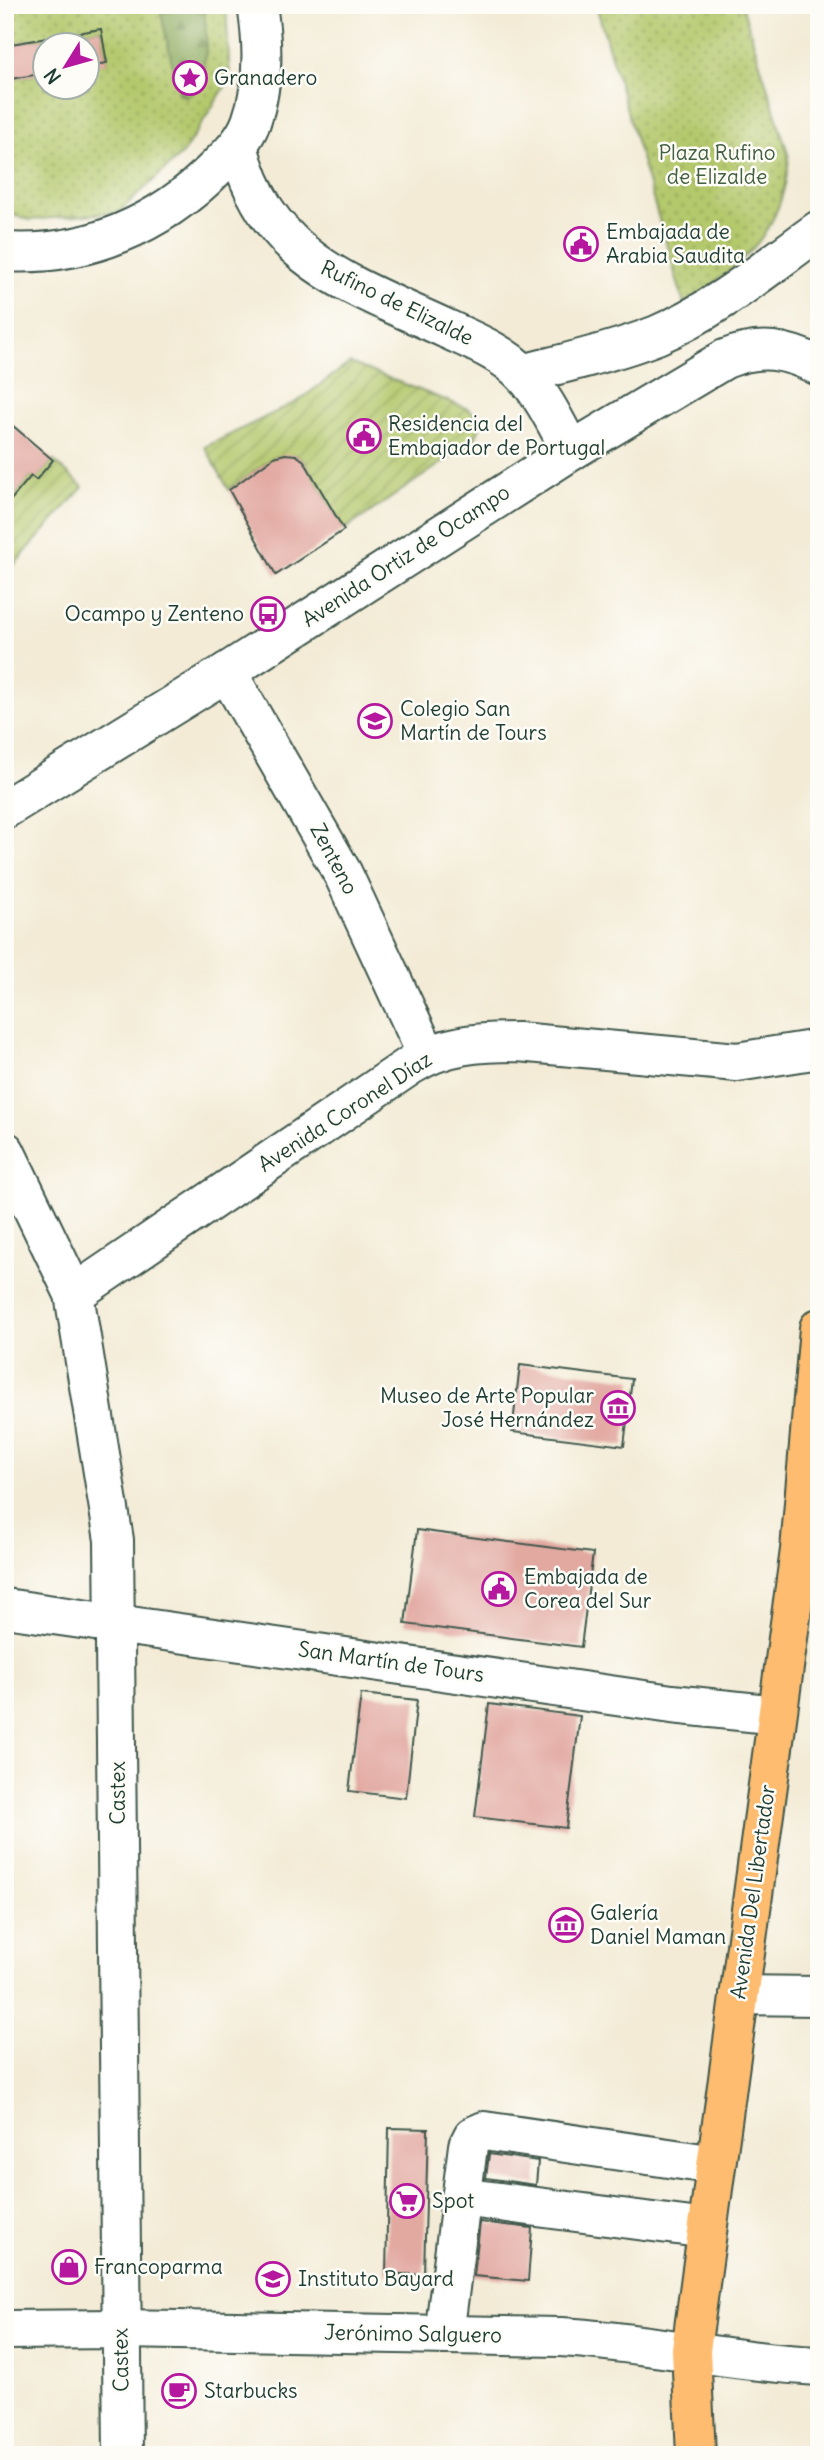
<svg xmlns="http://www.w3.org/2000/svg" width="824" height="2460" viewBox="0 0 824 2460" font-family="Delius,sans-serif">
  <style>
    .forest { fill: url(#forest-firs); stroke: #57744a; stroke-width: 2 }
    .park { fill: url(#park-dots); stroke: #6a8250; stroke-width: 2 }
    .garden { fill: url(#garden-furrows); stroke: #6a8250; stroke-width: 2 }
    .building { fill: #e2a9a1 }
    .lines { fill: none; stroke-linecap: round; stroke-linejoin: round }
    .minor-casing { stroke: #3f574c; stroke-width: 42 }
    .major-casing { stroke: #3f574c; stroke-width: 42 }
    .minor { stroke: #fff; stroke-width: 38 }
    .major { stroke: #fdbc70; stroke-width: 38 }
    .labels { text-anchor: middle; stroke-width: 5; stroke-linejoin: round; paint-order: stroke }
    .poi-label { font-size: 21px; fill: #1f3d34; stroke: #fdfcf7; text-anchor: start }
    .park-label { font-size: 21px; fill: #446042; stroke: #fdfcf7 }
    .street-label { font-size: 21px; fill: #1f3d34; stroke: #fdfcf7 }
  </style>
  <defs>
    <pattern id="forest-firs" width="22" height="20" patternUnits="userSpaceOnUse" patternTransform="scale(1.75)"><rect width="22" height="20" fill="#8fac60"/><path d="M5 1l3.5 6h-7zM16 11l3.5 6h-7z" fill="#748d50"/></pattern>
    <pattern id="park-dots" width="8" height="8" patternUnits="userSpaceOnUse" patternTransform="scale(1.75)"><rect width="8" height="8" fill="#b4c86c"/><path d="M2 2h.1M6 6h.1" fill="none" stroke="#92a45a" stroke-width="1.8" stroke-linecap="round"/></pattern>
    <pattern id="garden-furrows" width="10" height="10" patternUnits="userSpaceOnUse" patternTransform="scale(1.75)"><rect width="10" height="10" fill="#b4c86c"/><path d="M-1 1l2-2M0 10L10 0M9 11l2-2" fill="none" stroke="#92a45a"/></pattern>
  </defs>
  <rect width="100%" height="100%" fill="#fdfcf7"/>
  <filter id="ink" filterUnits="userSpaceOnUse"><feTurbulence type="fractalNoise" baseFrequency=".0143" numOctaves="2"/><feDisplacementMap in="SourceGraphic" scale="14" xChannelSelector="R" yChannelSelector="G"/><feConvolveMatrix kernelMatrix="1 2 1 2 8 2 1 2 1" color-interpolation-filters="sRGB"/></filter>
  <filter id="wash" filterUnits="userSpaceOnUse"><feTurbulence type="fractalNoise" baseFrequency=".00686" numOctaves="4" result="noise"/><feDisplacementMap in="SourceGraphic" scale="28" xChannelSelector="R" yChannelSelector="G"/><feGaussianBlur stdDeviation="1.57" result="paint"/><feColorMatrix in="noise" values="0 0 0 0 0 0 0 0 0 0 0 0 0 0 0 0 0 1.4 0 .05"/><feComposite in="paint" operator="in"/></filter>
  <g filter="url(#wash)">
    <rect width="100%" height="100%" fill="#f3ebd6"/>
    <path class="forest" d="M159 5H203C208 34 210 76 188 98L179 94Z"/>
    <g class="park">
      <path d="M5 5H159L179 94 187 97C210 76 208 34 203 5H226L230 79 183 153 119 212 30 220 5 213V80L45 73 46 88H88V66L107 62 101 29 5 45Z"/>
      <path d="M596 5H742L789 157C783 235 744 262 684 304Z"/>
    </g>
    <g class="garden">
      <path d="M350 363 468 409 477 416 480 426 475 440 344 530 304 461 296 455 274 457 229 490 205 447 298 401Z"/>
      <path d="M53 460 83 487 5 575V507L31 476 36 480Z"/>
    </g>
    <g id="blocks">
      <g class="building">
        <path d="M101 29 107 63 88 66V46H46V73L5 80V45Z"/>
        <path d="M5 419 53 460 36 480 31 476 5 507Z"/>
        <path d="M285 454 296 455 304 461 344 530 276 575 229 490 274 457Z"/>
        <path d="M520 1365 632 1379 624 1446 512 1432Z"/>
        <path d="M417 1530 593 1553 581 1647 405 1624Z"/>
        <path d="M361 1694 417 1700 406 1798 349 1791Z"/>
        <path d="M489 1704 580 1716 566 1828 475 1817Z"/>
        <path d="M389 2128 428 2129 424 2274H386Z"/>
        <path d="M489 2154 538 2161 536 2185 486 2178Z"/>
        <path d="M480 2222 532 2228 528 2281 474 2276Z"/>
      </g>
    </g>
  </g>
  <g filter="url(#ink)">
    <use href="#blocks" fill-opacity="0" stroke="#3f574c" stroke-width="2"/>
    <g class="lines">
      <g class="minor-casing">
        <g id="minor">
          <path d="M238 146C268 262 351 284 449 330 475 342 503 353 523 374 543 395 557 425 571 451"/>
          <path d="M5 252C86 257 160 225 216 168 230 154 244 141 251 122 264 86 263 42 257 5"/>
          <path d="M523 374C568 362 613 352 657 335 716 310 767 267 819 230"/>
          <path d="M227 672 343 874 427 1055"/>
          <path d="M5 809 227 672 571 451 725 359C760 345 786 349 819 366"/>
          <path d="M5 1151 74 1294 114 1540 123 2455"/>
          <path d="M74 1294 411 1065C445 1044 479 1042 518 1042L737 1062 819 1049"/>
          <path d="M5 1608 672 1704 777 1715"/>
          <path d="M739 1995 819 1996"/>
          <path d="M461 2197 707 2229"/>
          <path d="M5 2330 120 2329 561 2337C648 2342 732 2362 819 2366"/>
          <path d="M444 2335 468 2146 473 2136 484 2131 716 2165"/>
        </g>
      </g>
      <g class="major-casing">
        <path id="major" d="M696 2455 691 2350 800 1550 819 1328"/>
      </g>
      <use href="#minor" class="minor"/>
      <use href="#major" class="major"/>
    </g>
  </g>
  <defs>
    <g id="sight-ring" transform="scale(1.75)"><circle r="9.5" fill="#fdfcf7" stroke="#b5179e" stroke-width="1.5"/><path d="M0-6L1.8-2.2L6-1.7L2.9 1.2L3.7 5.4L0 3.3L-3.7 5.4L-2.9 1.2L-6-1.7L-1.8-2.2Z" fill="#b5179e"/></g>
    <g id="civic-ring" transform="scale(1.75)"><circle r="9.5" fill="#fdfcf7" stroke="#b5179e" stroke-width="1.5"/><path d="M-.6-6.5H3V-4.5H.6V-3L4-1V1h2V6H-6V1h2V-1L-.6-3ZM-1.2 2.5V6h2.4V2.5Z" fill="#b5179e"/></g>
    <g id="bus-ring" transform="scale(1.75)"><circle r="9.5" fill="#fdfcf7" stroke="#b5179e" stroke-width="1.5"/><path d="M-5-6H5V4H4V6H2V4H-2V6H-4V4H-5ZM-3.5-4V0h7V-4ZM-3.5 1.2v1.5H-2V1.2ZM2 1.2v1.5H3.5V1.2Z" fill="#b5179e"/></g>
    <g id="school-ring" transform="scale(1.75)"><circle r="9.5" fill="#fdfcf7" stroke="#b5179e" stroke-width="1.5"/><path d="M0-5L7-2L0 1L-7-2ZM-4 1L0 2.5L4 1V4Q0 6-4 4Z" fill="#b5179e"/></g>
    <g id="museum-ring" transform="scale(1.75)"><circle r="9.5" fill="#fdfcf7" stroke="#b5179e" stroke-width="1.5"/><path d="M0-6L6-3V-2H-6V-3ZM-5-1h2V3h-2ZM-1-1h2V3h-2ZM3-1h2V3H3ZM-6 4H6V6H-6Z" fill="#b5179e"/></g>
    <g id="supermarket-ring" transform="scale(1.75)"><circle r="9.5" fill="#fdfcf7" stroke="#b5179e" stroke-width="1.5"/><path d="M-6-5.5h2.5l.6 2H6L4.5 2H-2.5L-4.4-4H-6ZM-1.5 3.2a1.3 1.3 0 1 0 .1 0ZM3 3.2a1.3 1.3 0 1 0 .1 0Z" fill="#b5179e"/></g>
    <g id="shop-ring" transform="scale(1.75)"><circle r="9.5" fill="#fdfcf7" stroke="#b5179e" stroke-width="1.5"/><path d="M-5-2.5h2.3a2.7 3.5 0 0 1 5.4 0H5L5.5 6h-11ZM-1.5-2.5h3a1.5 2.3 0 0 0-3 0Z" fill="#b5179e"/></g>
    <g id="cafe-ring" transform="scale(1.75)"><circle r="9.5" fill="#fdfcf7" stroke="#b5179e" stroke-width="1.5"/><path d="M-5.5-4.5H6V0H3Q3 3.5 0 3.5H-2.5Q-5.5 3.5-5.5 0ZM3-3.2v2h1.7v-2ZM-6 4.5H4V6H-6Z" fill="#b5179e"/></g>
  </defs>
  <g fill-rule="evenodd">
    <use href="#sight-ring" x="190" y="78"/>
    <use href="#civic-ring" x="581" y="244"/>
    <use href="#civic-ring" x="364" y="436"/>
    <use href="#bus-ring" x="268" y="614"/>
    <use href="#school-ring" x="375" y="721"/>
    <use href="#museum-ring" x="618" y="1408"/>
    <use href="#civic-ring" x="499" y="1589"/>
    <use href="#museum-ring" x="566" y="1925"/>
    <use href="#supermarket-ring" x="407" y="2201"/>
    <use href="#shop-ring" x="69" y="2267"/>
    <use href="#school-ring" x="273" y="2279"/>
    <use href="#cafe-ring" x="179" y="2391"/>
  </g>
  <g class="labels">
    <g class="poi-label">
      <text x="214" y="85">Granadero</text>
      <text x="606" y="239">Embajada de<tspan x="606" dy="24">Arabia Saudita</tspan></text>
      <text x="388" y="431">Residencia del<tspan x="388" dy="24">Embajador de Portugal</tspan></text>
      <text x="244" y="621" text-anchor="end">Ocampo y Zenteno</text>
      <text x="400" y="716">Colegio San<tspan x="400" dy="24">Martín de Tours</tspan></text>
      <text x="594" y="1403" text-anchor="end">Museo de Arte Popular<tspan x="594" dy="24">José Hernández</tspan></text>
      <text x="524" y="1584">Embajada de<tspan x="524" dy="24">Corea del Sur</tspan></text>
      <text x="590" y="1920">Galería<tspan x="590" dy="24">Daniel Maman</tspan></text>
      <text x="432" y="2208">Spot</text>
      <text x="94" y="2274">Francoparma</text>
      <text x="298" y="2286">Instituto Bayard</text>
      <text x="204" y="2398">Starbucks</text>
    </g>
    <g class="park-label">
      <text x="717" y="160">Plaza Rufino<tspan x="717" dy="24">de Elizalde</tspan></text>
    </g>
    <g class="street-label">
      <text transform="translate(397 303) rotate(26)" y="7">Rufino de Elizalde</text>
      <text transform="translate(406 556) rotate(-33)" y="7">Avenida Ortiz de Ocampo</text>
      <text transform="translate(334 859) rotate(62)" y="7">Zenteno</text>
      <text transform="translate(345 1112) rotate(-33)" y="7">Avenida Coronel Díaz</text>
      <text transform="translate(391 1662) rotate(8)" y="7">San Martín de Tours</text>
      <text transform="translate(118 1793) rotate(-90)" y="7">Castex</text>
      <text transform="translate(753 1892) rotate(-82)" y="7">Avenida Del Libertador</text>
      <text transform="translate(413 2334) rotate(1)" y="7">Jerónimo Salguero</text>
      <text transform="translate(121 2360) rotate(-91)" y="7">Castex</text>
    </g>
  </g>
  <rect width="824" height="2460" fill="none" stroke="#fdfcf7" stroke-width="28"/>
  <g transform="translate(66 66) rotate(233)"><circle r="33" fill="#fdfcf7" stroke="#a4b0a9" stroke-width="2"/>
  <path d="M0-5L12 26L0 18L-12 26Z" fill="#b5179e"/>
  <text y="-10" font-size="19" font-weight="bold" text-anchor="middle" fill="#1f3d34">N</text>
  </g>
</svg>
